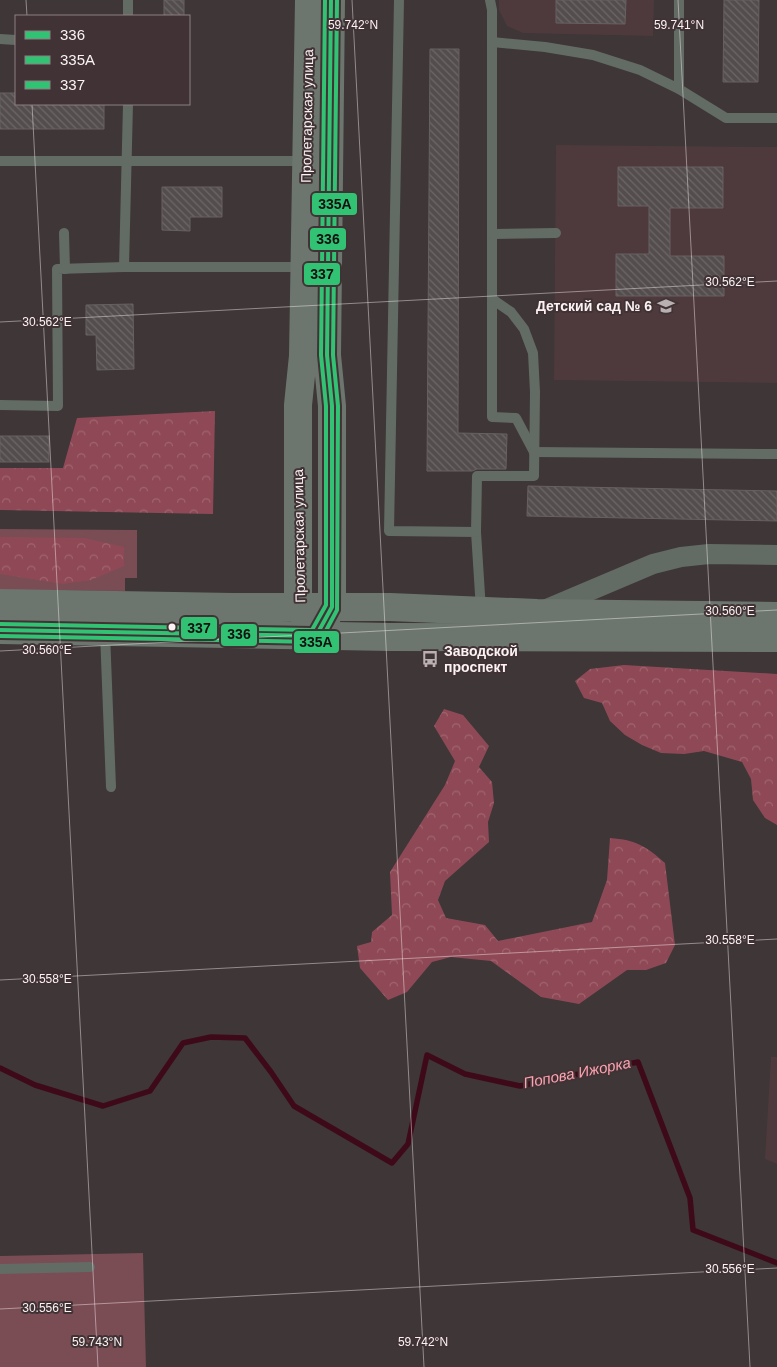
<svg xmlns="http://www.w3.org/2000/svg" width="777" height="1367" viewBox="0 0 777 1367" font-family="Helvetica,sans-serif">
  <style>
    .built { fill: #4e3a3d }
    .grass { fill: #7a4c54 }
    .forest { fill: url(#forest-crowns) }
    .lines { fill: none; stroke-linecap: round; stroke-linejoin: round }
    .stream { stroke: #3e0a19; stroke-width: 5.5 }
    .building { fill: url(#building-back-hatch); stroke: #686162 }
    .lane { stroke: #636b65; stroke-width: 10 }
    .street { stroke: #636b65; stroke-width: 20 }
    .secondary { stroke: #6c766e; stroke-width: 28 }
    .bus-1-casing { stroke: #413335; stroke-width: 8 }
    .bus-2-casing { stroke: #413335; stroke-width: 8 }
    .bus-3-casing { stroke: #413335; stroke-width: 8 }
    .bus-1 { stroke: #32c273; stroke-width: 4 }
    .bus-2 { stroke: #32c273; stroke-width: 4 }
    .bus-3 { stroke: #32c273; stroke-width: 4 }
    .ticks { fill: none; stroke: #fbf2f3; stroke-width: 1; stroke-opacity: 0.45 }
    .bus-dot { fill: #fbf2f3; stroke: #413335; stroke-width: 2 }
    .labels { text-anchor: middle; stroke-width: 4; stroke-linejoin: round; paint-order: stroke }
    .street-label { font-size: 14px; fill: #fbf2f3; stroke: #413335 }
    .poi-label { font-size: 14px; font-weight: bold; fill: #fbf2f3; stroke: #413335; text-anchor: end }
    .water-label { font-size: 15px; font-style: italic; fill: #fea3b1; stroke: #413335 }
    .ticks-label { font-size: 12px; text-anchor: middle; fill: #fbf2f3; stroke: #413335; stroke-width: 4; stroke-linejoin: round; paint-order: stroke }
    .line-badge { stroke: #413335; stroke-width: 2 }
    .pale-badge-label { font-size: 14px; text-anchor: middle; font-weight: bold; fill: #111 }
  </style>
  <defs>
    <pattern id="forest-crowns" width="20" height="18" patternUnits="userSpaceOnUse" patternTransform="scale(1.25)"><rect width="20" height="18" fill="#8f4956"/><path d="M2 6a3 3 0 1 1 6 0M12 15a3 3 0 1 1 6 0" fill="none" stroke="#a0646f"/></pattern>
    <pattern id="building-back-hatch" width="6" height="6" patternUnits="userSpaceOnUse" patternTransform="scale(1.25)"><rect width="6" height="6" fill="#534d4d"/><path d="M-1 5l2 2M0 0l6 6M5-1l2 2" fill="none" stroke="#6d6767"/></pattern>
  </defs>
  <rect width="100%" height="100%" fill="#3e3637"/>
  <g class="built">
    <path d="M499 0H654L653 36 523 33 507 26 499 10Z"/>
    <path d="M556 145 777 147V383L554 380Z"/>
    <path d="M771 1057H777V1164L765 1159Z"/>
  </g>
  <g class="grass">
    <path d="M0 529 137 530V578H125V591L0 590Z"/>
    <path d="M143 1253 146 1367H0V1256Z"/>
  </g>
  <g class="forest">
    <path d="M215 411 213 514 0 510V468H63L77 418Z"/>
    <path d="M0 537 84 538 124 547V566L91 580 63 584 0 574Z"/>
    <path d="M624 665 777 674V825L765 818 753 800 751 779 742 762 704 751 684 754 661 753 642 745 625 735 610 721 602 703 584 698 575 681 590 669Z"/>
    <path d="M444 709 463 715 489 746 479 767 492 782 494 803 488 822 489 842 445 881 438 900 446 918 485 925 498 941 592 922 607 880 610 838C636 840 646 846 665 863L675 945 666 963 646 970H627L579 1004 541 997 491 961 451 957 432 962 407 992 388 1000 360 968 357 946 371 942 372 932 392 915 390 872 445 785 455 761 434 726Z"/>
  </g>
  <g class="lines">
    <path class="stream" d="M0 1068 35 1085 103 1106 150 1091 183 1043 211 1037 245 1038 271 1072 294 1106 392 1163 408 1144 427 1055 465 1074 520 1086 638 1062 690 1198 693 1230 777 1263"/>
  </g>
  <g class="building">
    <rect x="164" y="0" width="20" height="16"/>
    <path d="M556 0H626L625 24 556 23Z"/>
    <path d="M724 0H759L758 82H723Z"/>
    <path d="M430 49H459L458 433 507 434 506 469H477L472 471H427Z"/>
    <path d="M0 93H16V104H104V129H0Z"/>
    <path d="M618 167H723V208H670V256H724V296H616V254H649V206H618Z"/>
    <path d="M162 187H222V217H190V231L162 230Z"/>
    <path d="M133 304 134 369 97 370 96 335H86V305Z"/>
    <rect x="0" y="436" width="49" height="26"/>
    <path d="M528 486 777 491V521L527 516Z"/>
  </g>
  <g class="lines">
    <g class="lane">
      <path d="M399 0 389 531 476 532 481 610"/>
      <path d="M490 0 492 10V417L516 418 534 452"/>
      <path d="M128 16V0"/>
      <path d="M0 39 16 40"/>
      <path d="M492 42 545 47 593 55 640 70 679 89 726 118H777"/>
      <path d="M679 89V0"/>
      <path d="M0 161H305"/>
      <path d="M64 233 65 269"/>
      <path d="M492 234 556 233"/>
      <path d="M124 267 128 104"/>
      <path d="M0 405 58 406 57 269 124 267H304"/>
      <path d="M534 452 777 454"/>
      <path d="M476 532 477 476H534L535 392 533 353 524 329 511 312 492 299"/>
      <path d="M105 633 111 787"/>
      <path d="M0 1269 90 1267"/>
    </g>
    <path class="street" d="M542 611 653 564 681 557 709 554 777 555"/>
    <g class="secondary">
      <path d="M0 603 233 607H390L537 613 777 616"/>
      <path d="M308 622 298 607V405L303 356 309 0"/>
      <path d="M323 624 332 607V406L327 355 331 0"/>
      <path d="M0 630 390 637 777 638"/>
    </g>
    <g class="bus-1-casing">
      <path id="bus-1" d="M0 630 316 636 332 607V406L327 355 331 0"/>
    </g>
    <g class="bus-2-casing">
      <path id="bus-2" d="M0 636 316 642 321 640 337 610 338 406 333 355 337 0"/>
    </g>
    <g class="bus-3-casing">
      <path id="bus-3" d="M0 624 312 630 326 605V406L321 355 325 0"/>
    </g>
    <use href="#bus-1" class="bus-1"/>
    <use href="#bus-2" class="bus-2"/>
    <use href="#bus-3" class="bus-3"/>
  </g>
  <path class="ticks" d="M26 0 27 16M352 0 424 1367M678 0 750 1367M32 104 98 1367M0 322 777 281M0 651 777 610M0 980 777 939M0 1309 777 1268"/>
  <defs>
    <g id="school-bare" transform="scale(1.35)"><path d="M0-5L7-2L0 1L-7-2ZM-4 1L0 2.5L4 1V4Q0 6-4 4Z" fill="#b9b0b1" stroke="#413335" stroke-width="2.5" paint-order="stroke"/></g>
    <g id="bus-bare" transform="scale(1.35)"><path d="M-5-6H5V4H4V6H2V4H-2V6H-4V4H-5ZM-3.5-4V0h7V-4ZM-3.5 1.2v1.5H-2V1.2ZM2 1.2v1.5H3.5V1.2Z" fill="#b9b0b1" stroke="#413335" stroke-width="2.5" paint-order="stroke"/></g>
  </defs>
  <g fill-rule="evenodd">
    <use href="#school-bare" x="666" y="306"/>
    <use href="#bus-bare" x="430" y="659"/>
  </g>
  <circle class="bus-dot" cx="172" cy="627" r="4.5"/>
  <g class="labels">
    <g class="street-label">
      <text transform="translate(307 116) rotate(-89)" y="5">Пролетарская улица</text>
      <text transform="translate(299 536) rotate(-91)" y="5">Пролетарская улица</text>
    </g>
    <g class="poi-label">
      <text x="652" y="311">Детский сад № 6</text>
      <text x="444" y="656" text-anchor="start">Заводской<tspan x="444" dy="16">проспект</tspan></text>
    </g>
    <g class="water-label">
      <text transform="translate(577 1073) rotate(-11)" y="5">Попова Ижорка</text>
    </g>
  </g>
  <g class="ticks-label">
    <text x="353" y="29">59.742°N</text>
    <text x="679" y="29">59.741°N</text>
    <text x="730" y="286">30.562°E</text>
    <text x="47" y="326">30.562°E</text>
    <text x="730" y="615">30.560°E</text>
    <text x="47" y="654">30.560°E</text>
    <text x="730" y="944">30.558°E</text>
    <text x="47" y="983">30.558°E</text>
    <text x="730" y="1273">30.556°E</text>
    <text x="47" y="1312">30.556°E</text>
    <text x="97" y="1346">59.743°N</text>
    <text x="423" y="1346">59.742°N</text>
  </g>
  <g class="line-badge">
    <rect x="311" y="192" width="47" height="24" rx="5" fill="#32c273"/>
    <rect x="309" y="227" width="38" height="24" rx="5" fill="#32c273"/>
    <rect x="303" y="262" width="38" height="24" rx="5" fill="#32c273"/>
    <rect x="180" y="616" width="38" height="24" rx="5" fill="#32c273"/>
    <rect x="220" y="623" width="38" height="24" rx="5" fill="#32c273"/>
    <rect x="293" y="630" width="47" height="24" rx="5" fill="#32c273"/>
  </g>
  <g class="pale-badge-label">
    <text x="335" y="209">335А</text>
    <text x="328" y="244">336</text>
    <text x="322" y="279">337</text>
    <text x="199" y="633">337</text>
    <text x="239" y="639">336</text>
    <text x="316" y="647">335А</text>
  </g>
  <rect x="15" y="15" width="175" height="90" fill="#413335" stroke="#8b7f81"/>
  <rect x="25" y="31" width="25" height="8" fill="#32c273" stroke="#8b7f81"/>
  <text x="60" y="40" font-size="15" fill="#fbf2f3">336</text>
  <rect x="25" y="56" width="25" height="8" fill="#32c273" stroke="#8b7f81"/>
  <text x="60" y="65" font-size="15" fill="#fbf2f3">335А</text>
  <rect x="25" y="81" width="25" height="8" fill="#32c273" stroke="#8b7f81"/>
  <text x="60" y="90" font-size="15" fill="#fbf2f3">337</text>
</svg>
